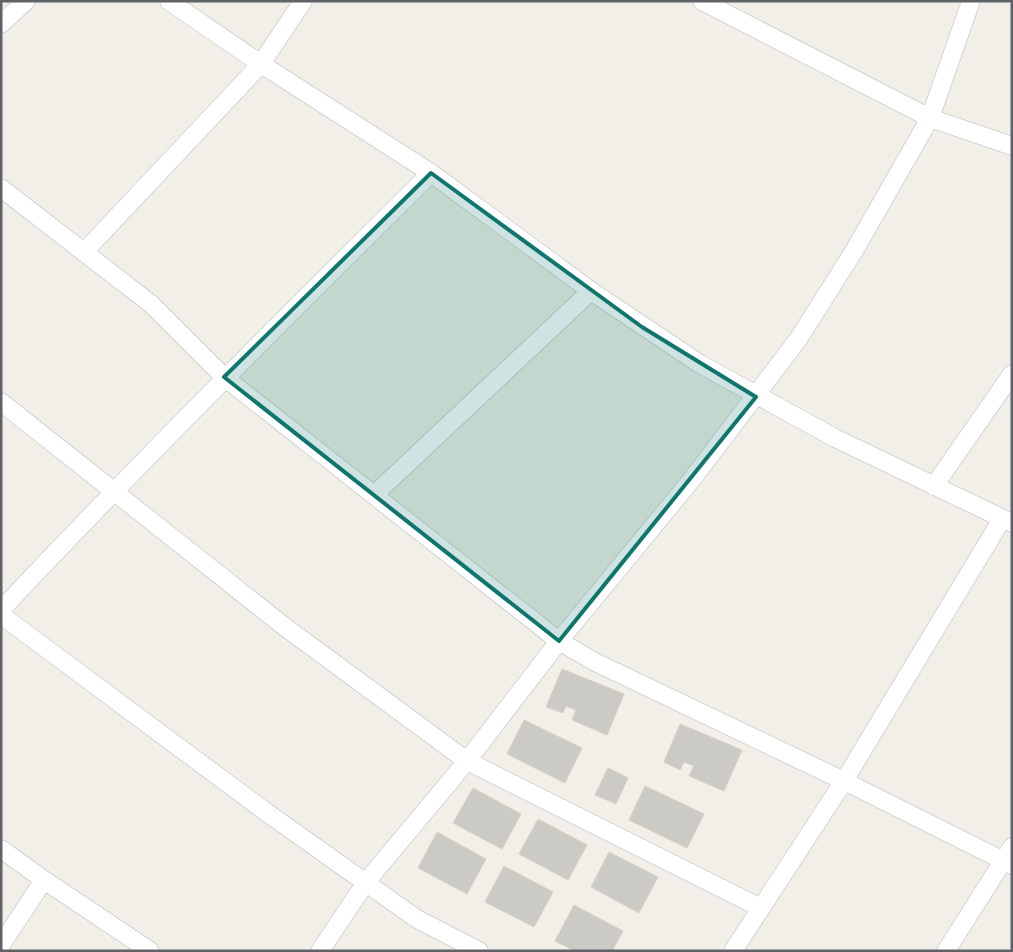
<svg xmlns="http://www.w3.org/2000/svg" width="1013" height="952" viewBox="0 0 1013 952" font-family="Lato,sans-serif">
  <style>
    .building { fill: #cccac5; stroke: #d6d1c6 }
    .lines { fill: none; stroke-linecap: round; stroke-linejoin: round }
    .minor-casing { stroke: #b5b8bc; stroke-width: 19 }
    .minor { stroke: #fff; stroke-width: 18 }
    .marked { fill: #0f766e; fill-opacity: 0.2; stroke: #0f766e; stroke-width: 4; stroke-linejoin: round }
  </style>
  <rect width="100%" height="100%" fill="#f1efe8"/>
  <g class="building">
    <path d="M562 669 624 694 607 735 572 720 576 710 566 706 563 713 546 707Z"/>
    <path d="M524 720 582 748 565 783 507 754Z"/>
    <path d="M680 724 742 750 724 791 689 776 694 766 684 762 680 770 664 762Z"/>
    <path d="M608 768 628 778 616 804 595 795Z"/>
    <path d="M645 786 704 814 687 848 629 820Z"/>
    <path d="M473 788 521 814 502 849 453 823Z"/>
    <path d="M538 819 587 845 568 880 519 854Z"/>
    <path d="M437 832 486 859 467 894 418 868Z"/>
    <path d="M609 852 658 877 639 913 591 887Z"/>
    <path d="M504 866 553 892 534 927 485 902Z"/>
    <path d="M574 905 623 931 612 951H575L555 941Z"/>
  </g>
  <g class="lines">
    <g class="minor-casing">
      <g id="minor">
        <path d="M169 1 261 64 431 173 591 291 700 364 835 438 1012 523"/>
        <path d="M702 1 930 118 1012 146"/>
        <path d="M1 24 26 1"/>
        <path d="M1 188 151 304 224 377 559 641 595 662 844 781 1012 865"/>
        <path d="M84 252 261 64 303 1"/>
        <path d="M1 402 285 627 467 761 761 908"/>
        <path d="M934 486 1012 374"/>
        <path d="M375 494 591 291"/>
        <path d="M1 610C141 461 286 317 431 173"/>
        <path d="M1 615 266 812 417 919 479 951"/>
        <path d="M1 849 44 880 150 951"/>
        <path d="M1 945 44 880"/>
        <path d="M320 951 366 882 467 761 559 641 693 478 799 338 854 251 930 118 971 1"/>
        <path d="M733 951 844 781 1002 519"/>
        <path d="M946 951 1012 847"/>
      </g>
    </g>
    <use href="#minor" class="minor"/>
  </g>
  <path class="marked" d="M431 173 642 327 756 397 559 641 224 377Z"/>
  <rect width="1013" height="952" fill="none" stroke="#5f6368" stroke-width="5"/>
</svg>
